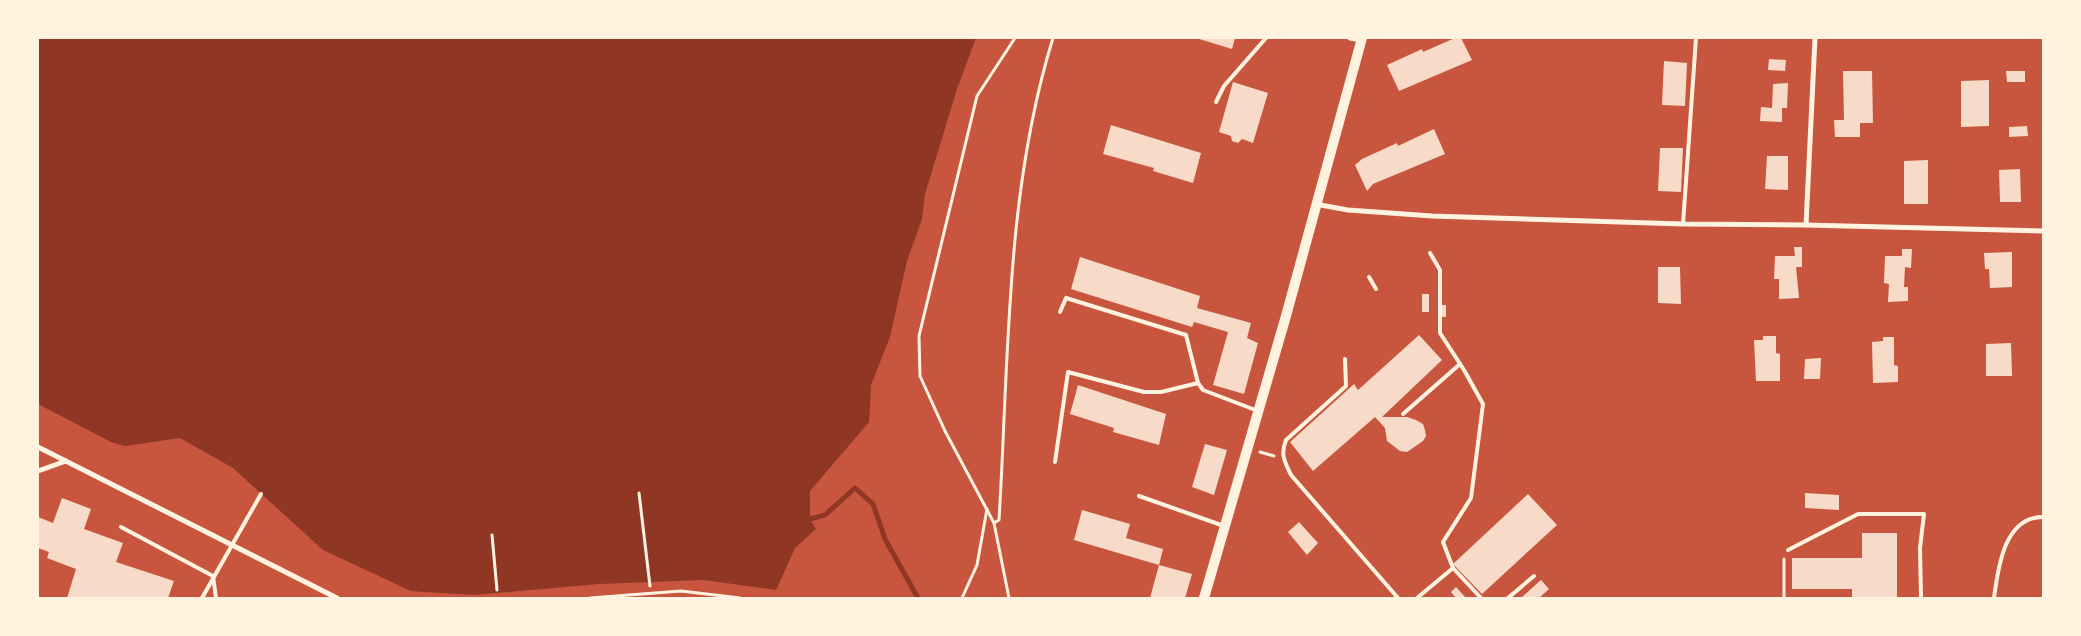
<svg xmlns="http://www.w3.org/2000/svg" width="2081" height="636" viewBox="0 0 2081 636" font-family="Overpass,sans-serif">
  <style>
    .water { fill: #8f3625 }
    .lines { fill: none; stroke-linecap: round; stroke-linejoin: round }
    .stream { stroke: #8f3625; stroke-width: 5 }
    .building { fill: #f7dbc8 }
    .path { stroke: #fff3e0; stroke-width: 3 }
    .service { stroke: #fff3e0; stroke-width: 4 }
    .minor { stroke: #fff3e0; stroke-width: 5 }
    .secondary { stroke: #fff3e0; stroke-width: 10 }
  </style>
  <rect width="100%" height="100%" fill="#c8553d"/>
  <path class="water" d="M38 38H976L957 89 925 194 922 219 907 261 890 337 871 385 869 422 810 491V519L816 529 795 548 776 590 703 580 599 584 474 595 411 591 323 550 233 468 180 438 125 446 111 442 38 404Z"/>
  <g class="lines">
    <path class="stream" d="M810 519 825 515 855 488 873 504 885 539 918 598"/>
  </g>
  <g class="building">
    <path d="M1196 38H1235L1232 49Z"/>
    <path d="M1455 38H1461L1472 60 1399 91 1387 65 1422 49 1423 52Z"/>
    <path d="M1769 59 1786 60 1785 71 1768 70Z"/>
    <path d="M1664 61 1687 63 1685 106 1662 105Z"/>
    <path d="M1843 71H1872L1873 123H1860V137H1835L1834 120H1844Z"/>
    <path d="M2006 71H2025V82H2007Z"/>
    <path d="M1989 80V126L1961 127V81Z"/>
    <path d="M1233 82 1268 93 1253 143 1242 139 1238 143 1232 141 1231 136 1219 132Z"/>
    <path d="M1788 83 1787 108H1782V122L1760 121 1761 107 1772 108 1773 84Z"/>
    <path d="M1111 125 1201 153 1193 183 1153 171 1154 168 1103 154Z"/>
    <path d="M2027 126 2028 136 2009 137V127Z"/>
    <path d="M1434 129 1445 154 1373 184 1367 191 1355 165 1362 159 1397 143 1398 146Z"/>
    <path d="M1660 148H1683L1681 192 1658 191Z"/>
    <path d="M1767 156H1788V190L1765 189Z"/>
    <path d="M1928 160V204H1904V161Z"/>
    <path d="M2020 169 2021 202H2000L1999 170Z"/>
    <path d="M1794 247H1802V267H1796L1799 298 1779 299V279H1774L1775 256H1795Z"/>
    <path d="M1902 249H1912L1911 268 1905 267 1904 287H1908V301L1888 302 1889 284 1884 283 1885 256H1902Z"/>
    <path d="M2012 252V287L1990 288 1989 269H1985L1984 253Z"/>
    <path d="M1080 257 1200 296 1197 308 1251 323 1247 338 1258 343 1244 394 1213 385 1228 332 1194 322 1192 327 1071 289Z"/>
    <path d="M1658 267H1680L1681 304 1658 303Z"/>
    <rect x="1422" y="294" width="7" height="18"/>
    <rect x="1441" y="305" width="5" height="12"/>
    <path d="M1419 335 1442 360 1382 417H1407L1416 420 1423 424 1425 430 1426 436 1423 441 1407 452 1400 451 1387 441 1385 428 1375 417 1313 471 1290 442 1354 384 1358 390Z"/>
    <path d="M1763 336H1776V353L1780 354V381H1756L1754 340H1763Z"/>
    <path d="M1883 337H1894V365L1898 366V382L1873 383 1872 342 1883 341Z"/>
    <path d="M2011 343 2012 376H1986V344Z"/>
    <path d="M1821 358 1820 379H1804L1805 359Z"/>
    <path d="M1078 385 1166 414 1159 445 1113 432 1114 428 1070 414Z"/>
    <path d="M1205 444 1227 450 1214 495 1192 487Z"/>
    <path d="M1805 493 1839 495V510L1805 508Z"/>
    <path d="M1528 494 1557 525 1482 594 1453 564Z"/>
    <path d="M62 498 91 509 84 529 123 543 116 562 174 581 168 598H67L76 569 47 558 49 552 38 548V517L53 523Z"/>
    <path d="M1082 510 1130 524 1126 538 1163 549 1159 565 1074 540Z"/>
    <path d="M1299 522 1318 543 1307 555 1288 532Z"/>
    <path d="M1862 533H1897V598H1852V589H1792V558H1862Z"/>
    <path d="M1159 565 1192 574 1185 598H1150Z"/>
    <path d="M1541 580 1549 589 1539 598H1521Z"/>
    <path d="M1456 587 1466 598H1456L1451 592Z"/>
  </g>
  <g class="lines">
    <g class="path">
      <path d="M1260 452 1274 456"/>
      <path d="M639 493 650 586"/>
      <path d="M994 523 999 520C1009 359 1005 193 1053 38"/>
      <path d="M492 535 497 590"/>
      <path d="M590 598 681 591 740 598"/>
      <path d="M962 598 977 565 987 509"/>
      <path d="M1009 598 994 523 945 431 920 376 919 336 977 96 1015 38"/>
      <path d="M1784 598V559"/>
    </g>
    <g class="service">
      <path d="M1216 102 1224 86 1266 38"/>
      <path d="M1683 224 1696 38"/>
      <path d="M1369 277 1376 289"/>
      <path d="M1060 312 1066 298 1186 335 1198 383 1203 390 1258 411"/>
      <path d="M1345 359 1346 386 1286 440C1280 455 1285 462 1291 475L1398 598"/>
      <path d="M1403 414 1460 364"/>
      <path d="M1055 462 1068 372 1144 392H1161L1198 383"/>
      <path d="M1139 496 1224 526"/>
      <path d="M121 527 213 576 216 598"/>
      <path d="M1788 550 1858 514H1924L1920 548 1921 598"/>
      <path d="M1453 568 1481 598"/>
      <path d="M202 598 261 494"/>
      <path d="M1417 598 1453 568 1443 542 1471 498 1483 404 1464 370 1440 333V270L1430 253"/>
      <path d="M1508 598 1534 576"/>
      <path d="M1994 598C1998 568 2004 516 2044 517"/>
    </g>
    <g class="minor">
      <path d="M1350 38 1361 40"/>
      <path d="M1315 204 1348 210 1432 216 1683 224 1806 225 2044 231"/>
      <path d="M1806 225 1815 38"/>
      <path d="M38 447 337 598"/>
      <path d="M38 471 66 461"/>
    </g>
    <path class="secondary" d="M1204 598 1286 316 1362 38"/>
  </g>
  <rect width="2081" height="636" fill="none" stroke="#fff3e0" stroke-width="78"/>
</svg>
